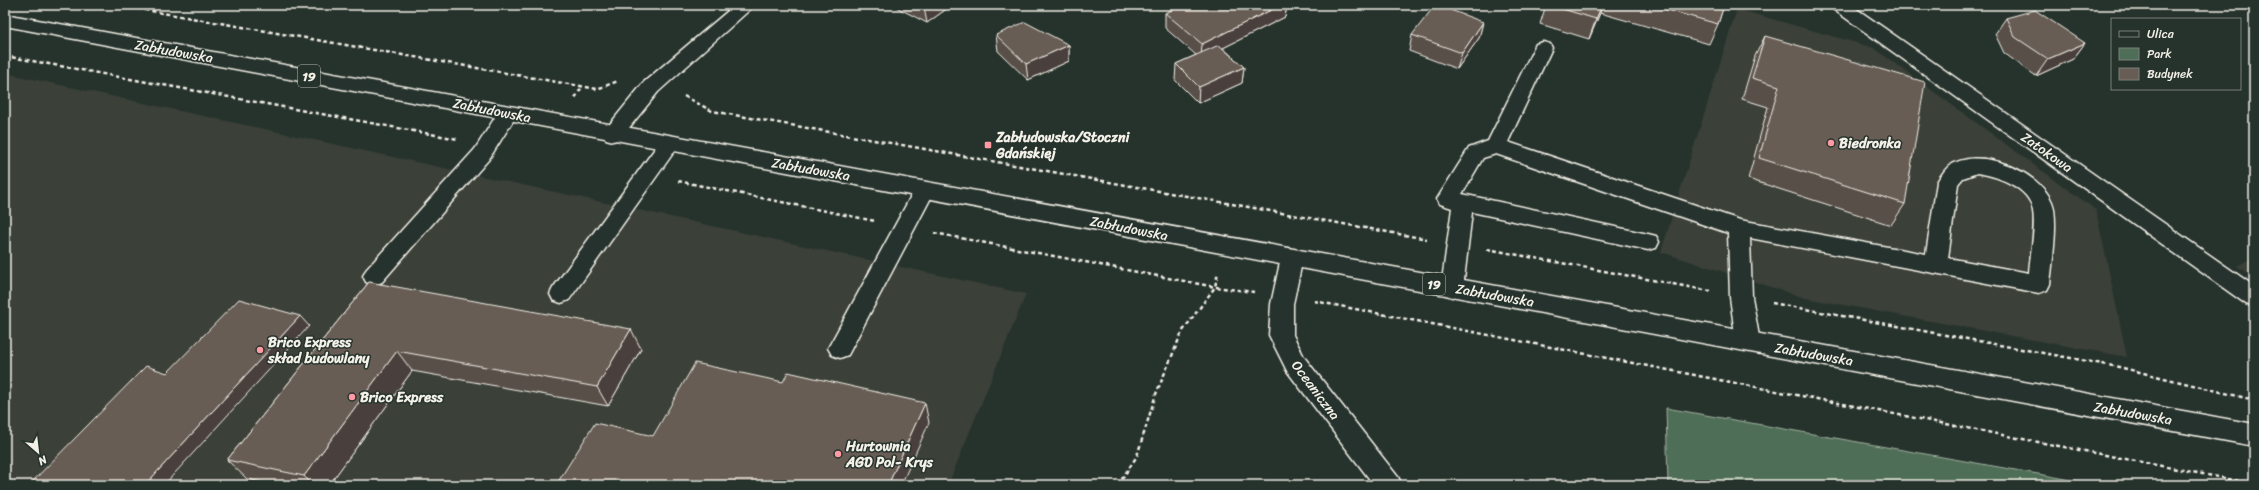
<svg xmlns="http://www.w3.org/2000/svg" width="2259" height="490" viewBox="0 0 2259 490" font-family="Sriracha,sans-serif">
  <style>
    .built { fill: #3a4039 }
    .green { fill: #4f6e58; stroke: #a2b0a0 }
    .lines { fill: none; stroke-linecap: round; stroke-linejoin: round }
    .minor-casing { stroke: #f4f1e8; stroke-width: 3 }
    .highway-casing { stroke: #f4f1e8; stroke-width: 3 }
    .path { stroke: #f4f1e8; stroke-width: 2.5; stroke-dasharray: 4 3; stroke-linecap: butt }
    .minor { fill: #26332d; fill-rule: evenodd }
    .highway { fill: #26332d; fill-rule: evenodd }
    .wall { fill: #595049; stroke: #f4f1e8 }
    .shaded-wall { fill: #49413c; stroke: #f4f1e8 }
    .building { fill: #685d55; stroke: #f4f1e8 }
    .poi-dot { fill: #ff9aa2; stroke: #26332d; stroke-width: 1.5 }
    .labels { text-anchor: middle; stroke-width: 3; stroke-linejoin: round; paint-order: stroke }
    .shield { fill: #26332d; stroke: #b6b8b0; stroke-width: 1 }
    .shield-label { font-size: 13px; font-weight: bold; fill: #f4f1e8 }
    .street-label { font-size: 14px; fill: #f4f1e8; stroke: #26332d }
    .poi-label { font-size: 14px; font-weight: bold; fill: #f4f1e8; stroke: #26332d; text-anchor: start }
  </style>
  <rect width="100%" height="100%" fill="#26332d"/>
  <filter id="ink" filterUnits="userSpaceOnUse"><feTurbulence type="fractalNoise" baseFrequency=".025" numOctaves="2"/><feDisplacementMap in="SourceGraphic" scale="8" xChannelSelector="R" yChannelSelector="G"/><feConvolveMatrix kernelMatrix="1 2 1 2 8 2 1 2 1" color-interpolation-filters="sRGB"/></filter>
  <g filter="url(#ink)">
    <g class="built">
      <path d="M1737 9 1874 48 2096 210 2127 357 1805 298 1661 252Z"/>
      <path d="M5 73 1026 294 948 485H5Z"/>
      <path d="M2254 257V278L2237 266Z"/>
    </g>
    <path class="green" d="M1666 408 2100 485H1668Z"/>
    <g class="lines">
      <g class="minor-casing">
        <g id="minor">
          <path d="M735 5H755L658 92 620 139 613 141 606 139 603 134 606 129 644 82Z"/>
          <path d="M1830 5H1851L2254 286V307L2246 304 1833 9Z"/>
          <path d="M1543 42 1550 44 1552 48 1508 142 1740 220 1926 254 1937 182C1940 177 1944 171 1948 167 1977 144 2039 171 2052 202 2059 219 2052 264 2050 284L2047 290 2039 293 1750 238 1752 297 1760 342 1756 349 1748 351 1740 349 1736 342 1730 297 1728 233 1496 154 1483 158 1462 194 1648 234 1656 236 1659 242 1656 248 1648 250 1472 212 1463 288 1460 294 1452 297 1444 294 1441 288 1452 208 1440 204 1437 199 1469 148 1488 141 1534 48 1536 44ZM1977 173C1997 176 2030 187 2033 211 2036 228 2030 255 2029 273L1948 258 1958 184 1963 178Z"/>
          <path d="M508 106 515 108 518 113 489 159 382 282 374 285 366 282 363 276 366 270 475 149 501 108Z"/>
          <path d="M669 137 676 139 679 144 676 149 569 300 561 303 553 300 550 294 553 288 662 139Z"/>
          <path d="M924 182 931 185 935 190 848 355 840 358 832 355 828 348 832 341 917 185Z"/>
          <path d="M1292 250 1300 252 1303 258 1293 304V335L1304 357 1398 477 1402 485H1374L1287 371 1269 335 1271 304 1281 258 1284 252Z"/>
        </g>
      </g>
      <g class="highway-casing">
        <path id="highway" d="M5 14 2254 424V446L5 26Z"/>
      </g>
      <g class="path">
        <path d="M117 5 597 89 618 81"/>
        <path d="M5 56 458 139"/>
        <path d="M684 96 712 111 1427 239"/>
        <path d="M575 98 582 87"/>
        <path d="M678 181 875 221"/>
        <path d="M934 233 1215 287 1254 292"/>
        <path d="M1487 249 1710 291"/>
        <path d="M1314 301 2254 484"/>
        <path d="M1772 303 2119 367 2254 400"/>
        <path d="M1118 485 1137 456 1156 394 1182 332 1215 287 1218 272"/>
      </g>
      <use href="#minor" class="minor"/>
      <use href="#highway" class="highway"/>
    </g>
    <g class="wall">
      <path d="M892 5H952L927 23Z"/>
      <path d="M1183 5H1287L1285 17 1223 48 1244 67 1242 83 1198 103 1175 80 1176 64 1196 55 1165 28V13Z"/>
      <path d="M1546 5H1724L1718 24 1709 44 1600 13 1589 39 1540 24Z"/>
      <path d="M2006 18 2085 43 2073 59 2036 76 2004 53 1995 34Z"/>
      <path d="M1483 22 1479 38 1457 69 1409 51 1412 35Z"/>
      <path d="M996 35 1069 45V61L1028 80 998 51Z"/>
      <path d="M1765 36 1905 204 1891 225 1748 179 1768 107 1742 99 1755 56Z"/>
      <path d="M369 282 641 349 608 406 412 371 329 485H277L247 479 227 460Z"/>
    </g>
    <g class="shaded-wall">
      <path d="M927 5H952L927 23 924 7Z"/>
      <path d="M1281 5H1287L1285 17 1201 59 1202 44Z"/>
      <path d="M1602 5H1603L1600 13 1589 39 1596 19Z"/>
      <path d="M1483 22 1479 38 1457 69 1462 53Z"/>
      <path d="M2085 43 2073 59 2036 76 2048 59Z"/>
      <path d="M1069 45V61L1028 80 1026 64Z"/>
      <path d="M1244 67 1242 83 1198 103 1199 87Z"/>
      <path d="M300 316 309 326 164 485H145Z"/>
      <path d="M631 329 641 349 608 406 597 387Z"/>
      <path d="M397 351 412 371 329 485H313L304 476Z"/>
      <path d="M925 403 929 423 901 485H888Z"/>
    </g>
    <g class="building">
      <path d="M920 5H927L924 7Z"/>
      <path d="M1183 5H1281L1202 44 1165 13Z"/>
      <path d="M1435 5H1437L1483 22 1462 53 1412 35Z"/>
      <path d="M1549 5H1602L1596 19Z"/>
      <path d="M1649 5H1724L1718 24Z"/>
      <path d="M2035 10 2085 43 2048 59 2015 37 2006 18Z"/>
      <path d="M1025 22 1069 45 1026 64 996 35Z"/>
      <path d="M1765 36 1925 82 1905 204 1759 158 1779 86 1752 78Z"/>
      <path d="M1219 45 1244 67 1199 87 1176 64Z"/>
      <path d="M369 282 631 329 597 387 397 351 304 476 227 460Z"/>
      <path d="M239 299 300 316 145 485H29L146 366 167 373Z"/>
      <path d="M695 363 783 382 788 372 925 403 888 485H556L595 423 653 436Z"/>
    </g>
  </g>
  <g class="poi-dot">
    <circle cx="1831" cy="143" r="4"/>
    <rect x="984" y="141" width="8" height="8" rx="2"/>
    <circle cx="260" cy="350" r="4"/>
    <circle cx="352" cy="397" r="4"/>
    <circle cx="838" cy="454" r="4"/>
  </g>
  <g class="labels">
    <g class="shield">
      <rect x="298" y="65" width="22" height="22" rx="3"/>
      <rect x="1423" y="273" width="22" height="22" rx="3"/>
    </g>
    <g class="shield-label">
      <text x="309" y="81">19</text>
      <text x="1434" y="289">19</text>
    </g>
    <g class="street-label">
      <text transform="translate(174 51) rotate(10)" y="5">Zabłudowska</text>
      <text transform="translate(492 110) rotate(11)" y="5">Zabłudowska</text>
      <text transform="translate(2047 152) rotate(35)" y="5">Zatokowa</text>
      <text transform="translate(811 169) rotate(10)" y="5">Zabłudowska</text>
      <text transform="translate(1129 228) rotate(11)" y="5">Zabłudowska</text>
      <text transform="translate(1495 295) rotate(10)" y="5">Zabłudowska</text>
      <text transform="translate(1814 354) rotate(10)" y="5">Zabłudowska</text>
      <text transform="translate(1316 390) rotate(53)" y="5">Oceaniczna</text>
      <text transform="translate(2133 413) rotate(10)" y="5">Zabłudowska</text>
    </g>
    <g class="poi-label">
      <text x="996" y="142">Zabłudowska/Stoczni<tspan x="996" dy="16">Gdańskiej</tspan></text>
      <text x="1839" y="148">Biedronka</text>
      <text x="268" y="347">Brico Express<tspan x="268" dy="16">skład budowlany</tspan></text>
      <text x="360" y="402">Brico Express</text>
      <text x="846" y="451">Hurtownia<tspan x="846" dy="16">AGD Pol- Krys</tspan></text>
    </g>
  </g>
  <rect width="2259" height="490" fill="none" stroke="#26332d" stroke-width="20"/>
  <rect x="10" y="10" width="2239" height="470" fill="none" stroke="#f4f1e8" stroke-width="1.5" filter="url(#ink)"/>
  <rect x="2111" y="18" width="130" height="72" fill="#26332d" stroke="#787f78"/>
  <rect x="2119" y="31" width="20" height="6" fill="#26332d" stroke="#787f78"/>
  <text x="2147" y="38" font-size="12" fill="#f4f1e8">Ulica</text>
  <rect x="2119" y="48" width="20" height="12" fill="#4f6e58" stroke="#787f78"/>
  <text x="2147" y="58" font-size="12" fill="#f4f1e8">Park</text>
  <rect x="2119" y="68" width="20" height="12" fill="#685d55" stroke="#787f78"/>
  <text x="2147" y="78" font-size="12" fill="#f4f1e8">Budynek</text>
  <g transform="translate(38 452) rotate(152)" stroke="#26332d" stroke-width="3" paint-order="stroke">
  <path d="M0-3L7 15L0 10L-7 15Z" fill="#f4f1e8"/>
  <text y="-6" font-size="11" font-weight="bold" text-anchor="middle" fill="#f4f1e8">N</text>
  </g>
</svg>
